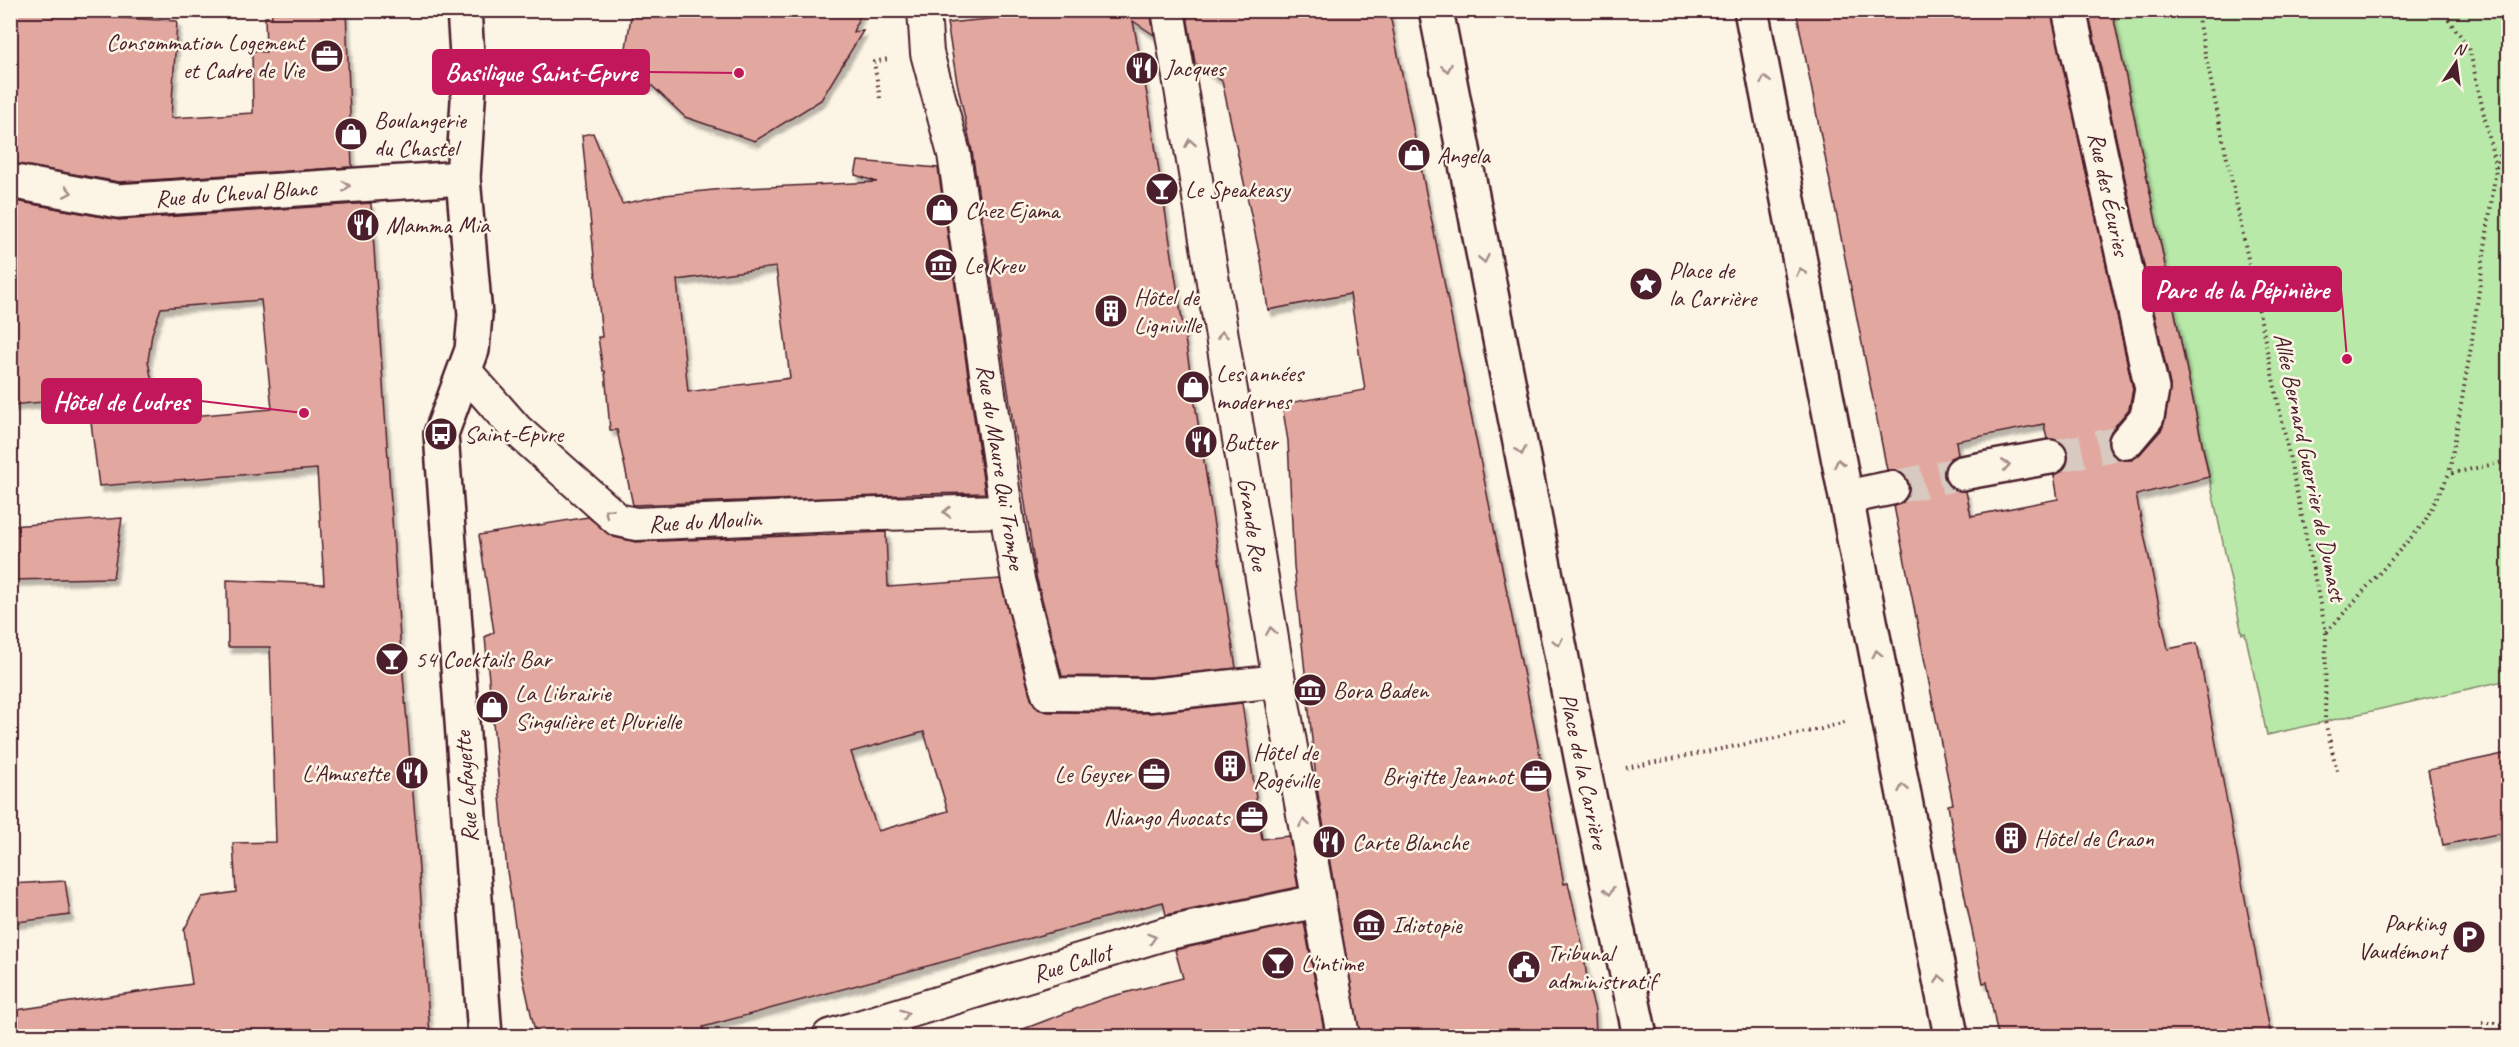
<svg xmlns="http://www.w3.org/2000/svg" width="2519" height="1047" viewBox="0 0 2519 1047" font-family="Caveat,sans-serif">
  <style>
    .green { fill: #b8e9a9; stroke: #81846a; stroke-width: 1.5 }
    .building { fill: #e2a8a0; stroke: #4a1f2b; stroke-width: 1.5; fill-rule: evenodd; filter: url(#shadow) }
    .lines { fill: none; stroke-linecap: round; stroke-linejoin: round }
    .minor-tunnel { stroke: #d8cac0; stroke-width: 33; stroke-dasharray: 33 16; stroke-linecap: butt }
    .pedestrian-casing { stroke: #4a1f2b; stroke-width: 36 }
    .minor-casing { stroke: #4a1f2b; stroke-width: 38 }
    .path { stroke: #4a1f2b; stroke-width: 4; stroke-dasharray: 1.5 4.5; stroke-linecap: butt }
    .pedestrian { stroke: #fcf5e5; stroke-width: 32 }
    .minor { stroke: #fcf5e5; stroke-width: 33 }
    .oneway { stroke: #a38a88 }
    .labels { text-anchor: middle; stroke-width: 5; stroke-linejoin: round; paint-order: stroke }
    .poi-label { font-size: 24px; fill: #4a1f2b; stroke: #fcf5e5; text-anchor: start }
    .street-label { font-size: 24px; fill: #4a1f2b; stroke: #fcf5e5 }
    .leader { fill: none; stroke: #c2185b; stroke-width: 2 }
    .callout-dot { fill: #c2185b; stroke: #fcf5e5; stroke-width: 2 }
    .callout { fill: #c2185b; stroke: #c2185b; stroke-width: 2 }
    .callout-label { font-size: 26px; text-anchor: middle; font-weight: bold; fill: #fff }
  </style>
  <defs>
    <filter id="shadow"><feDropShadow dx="3.5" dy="6" stdDeviation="1.5" flood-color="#0004"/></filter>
  </defs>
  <rect width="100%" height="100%" fill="#fcf5e5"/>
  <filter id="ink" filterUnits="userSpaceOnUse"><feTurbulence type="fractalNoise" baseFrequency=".0167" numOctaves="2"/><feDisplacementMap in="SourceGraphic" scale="12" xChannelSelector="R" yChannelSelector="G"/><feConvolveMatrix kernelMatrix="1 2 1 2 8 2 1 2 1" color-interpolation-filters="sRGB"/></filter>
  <g filter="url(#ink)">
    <path class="green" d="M2112 11H2508V680L2267 735 2245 633 2242 634Z"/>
    <g class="building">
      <path d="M10 10H48V14L177 21 171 118 253 113 252 51 266 52 265 17H272L271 10H346L352 167 119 182 10 163Z"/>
      <path d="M632 10H862L853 32 863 31 821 100 755 141 685 117 650 84 646 87 624 61Z"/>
      <path d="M1082 10H1150L1154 35 1133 21 1148 100 1236 668 1150 677 1062 676 1036 576 972 151 957 82 947 23Z"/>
      <path d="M1186 10H1389L1542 765 1564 884 1568 883 1582 943 1588 985 1595 1010 1596 1036H1360L1317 788 1294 566 1288 441 1282 404 1365 390 1350 294 1268 310 1261 261 1222 81 1195 63Z"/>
      <path d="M1796 10H2051L2133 389 2129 409 2112 430 2108 439V448L2114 456 2123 460H2132L2140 454 2162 429 2165 420 2170 385 2088 10H2112L2209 477 2136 495 2168 649 2197 643 2271 1036H1998L1987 982 1983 983 1960 873 1948 805 1953 804 1894 506 1904 502 1909 493V485L1905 475 1896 470H1887ZM2044 424 2047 439 2057 440 2064 444 2068 453 2067 464 2063 471 2054 475 2058 499 1971 516 1966 491 1955 490 1948 486 1944 477 1945 466 1950 458 1958 455 1956 441Z"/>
      <path d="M593 133 622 204 665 195 723 189 877 182 855 175 858 161 938 168 985 493 907 494 906 495 633 505 617 430H610L605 371H603L598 337H602L582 135ZM776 267 790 378 688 392 677 280Z"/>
      <path d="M10 200 119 220 371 203 400 639 417 841 430 1036H10V1011L192 984 184 930 202 897 236 892 233 843 276 842 270 647H228L227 580 324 584 317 469 99 486 88 398 10 405ZM261 300 272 409 168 418 153 387 148 361 152 334 161 308Z"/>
      <path d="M588 517 614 537 636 542 886 532 888 587 1000 579 1031 699 1038 709 1048 712 1151 713 1242 703 1262 839 1289 836 1298 887 1166 915 1163 902 703 1027 705 1036H536L522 973 507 871 485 637 494 632 479 535ZM924 732 948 811 878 831 851 752Z"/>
      <path d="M122 518 113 578 10 580V526Z"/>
      <path d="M2508 753V832L2443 845 2428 770Z"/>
      <path d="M65 881 70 915 10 923V884Z"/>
      <path d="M1304 922 1325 1036H1014L1013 1033 1105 998 1183 978 1175 950Z"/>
    </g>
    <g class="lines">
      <g class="minor-tunnel">
        <path d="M2050 457 2126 442"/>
        <path d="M1891 488 1962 473"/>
      </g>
      <g class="pedestrian-casing">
        <g id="pedestrian">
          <path d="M924 10 927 53 954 154 1009 530 1018 580 1048 694 1151 695 1279 681"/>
          <path d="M1168 10 1279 681 1343 1036"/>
          <path d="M465 371 517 430 618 520 636 524 839 515 1005 511"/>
          <path d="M829 1036 1164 934 1318 901"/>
        </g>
      </g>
      <g class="minor-casing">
        <g id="minor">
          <path d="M464 10 469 85 463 178 475 315 472 350 441 434 485 1036"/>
          <path d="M1436 10 1584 772 1640 1036"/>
          <path d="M1751 10 1951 1036"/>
          <path d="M2069 10 2152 389 2147 417 2126 442"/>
          <path d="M10 181 118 201 463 178"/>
          <path d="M1962 473 2050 457"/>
          <path d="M1847 497 1891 488"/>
        </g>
      </g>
      <g class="path">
        <path d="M2196 10 2326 632 2325 721 2338 775"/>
        <path d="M2441 10 2469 47 2496 169 2471 347 2449 474"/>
        <path d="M880 98 874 62 888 59"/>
        <path d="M2496 168 2508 130"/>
        <path d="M2327 632 2424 523 2449 474 2508 461"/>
        <path d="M1626 768 1821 729 1848 721"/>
        <path d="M2482 1023H2508"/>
      </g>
      <use href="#pedestrian" class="pedestrian"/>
      <use href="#minor" class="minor"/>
    </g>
    <defs><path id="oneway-chevron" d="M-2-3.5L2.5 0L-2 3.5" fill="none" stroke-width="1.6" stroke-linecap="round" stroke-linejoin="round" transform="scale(1.5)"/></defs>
    <g class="oneway">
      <use href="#oneway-chevron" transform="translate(1447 68) rotate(79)"/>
      <use href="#oneway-chevron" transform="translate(1765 80) rotate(-102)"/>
      <use href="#oneway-chevron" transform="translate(1190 143) rotate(-99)"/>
      <use href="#oneway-chevron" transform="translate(346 186) rotate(-3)"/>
      <use href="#oneway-chevron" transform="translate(68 192) rotate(11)"/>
      <use href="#oneway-chevron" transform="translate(1484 259) rotate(79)"/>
      <use href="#oneway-chevron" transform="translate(1801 272) rotate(-101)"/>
      <use href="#oneway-chevron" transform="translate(1222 335) rotate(-99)"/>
      <use href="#oneway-chevron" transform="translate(1521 451) rotate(79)"/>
      <use href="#oneway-chevron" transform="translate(1839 463) rotate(-102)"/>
      <use href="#oneway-chevron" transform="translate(2006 465) rotate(-10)"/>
      <use href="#oneway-chevron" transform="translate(608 512) rotate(-141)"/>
      <use href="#oneway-chevron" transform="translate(947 512) rotate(179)"/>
      <use href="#oneway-chevron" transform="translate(1271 631) rotate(-99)"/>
      <use href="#oneway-chevron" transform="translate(1558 642) rotate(79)"/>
      <use href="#oneway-chevron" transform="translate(1877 654) rotate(-101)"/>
      <use href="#oneway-chevron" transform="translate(1903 788) rotate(-101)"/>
      <use href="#oneway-chevron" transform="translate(1304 823) rotate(-100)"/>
      <use href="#oneway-chevron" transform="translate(1609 891) rotate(78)"/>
      <use href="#oneway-chevron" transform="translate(1152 938) rotate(-17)"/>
      <use href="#oneway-chevron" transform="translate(1940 979) rotate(-101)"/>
      <use href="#oneway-chevron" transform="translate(905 1014) rotate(-17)"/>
    </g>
  </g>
  <defs>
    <g id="office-disc" transform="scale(1.725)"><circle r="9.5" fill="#4a1f2b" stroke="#fcf5e5"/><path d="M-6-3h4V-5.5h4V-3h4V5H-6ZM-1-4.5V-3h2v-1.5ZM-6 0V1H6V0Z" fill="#fff"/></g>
    <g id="restaurant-disc" transform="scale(1.725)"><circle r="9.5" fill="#4a1f2b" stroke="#fcf5e5"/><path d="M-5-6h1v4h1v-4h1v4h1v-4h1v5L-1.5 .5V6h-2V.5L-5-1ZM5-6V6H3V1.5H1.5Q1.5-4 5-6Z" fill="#fff"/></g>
    <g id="shop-disc" transform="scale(1.725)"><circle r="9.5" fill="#4a1f2b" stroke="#fcf5e5"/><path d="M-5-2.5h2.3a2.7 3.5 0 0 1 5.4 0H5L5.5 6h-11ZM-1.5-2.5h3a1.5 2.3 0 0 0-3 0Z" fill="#fff"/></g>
    <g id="bar-disc" transform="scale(1.725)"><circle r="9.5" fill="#4a1f2b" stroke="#fcf5e5"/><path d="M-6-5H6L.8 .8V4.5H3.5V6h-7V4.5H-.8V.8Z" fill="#fff"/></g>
    <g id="museum-disc" transform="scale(1.725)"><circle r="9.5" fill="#4a1f2b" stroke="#fcf5e5"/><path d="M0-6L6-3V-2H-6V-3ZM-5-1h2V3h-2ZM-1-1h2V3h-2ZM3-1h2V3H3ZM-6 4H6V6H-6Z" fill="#fff"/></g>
    <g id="sight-disc" transform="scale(1.725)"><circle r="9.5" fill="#4a1f2b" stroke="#fcf5e5"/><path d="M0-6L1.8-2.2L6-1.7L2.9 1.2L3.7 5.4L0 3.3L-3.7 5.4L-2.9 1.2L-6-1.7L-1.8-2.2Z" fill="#fff"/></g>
    <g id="building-disc" transform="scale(1.725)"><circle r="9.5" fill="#4a1f2b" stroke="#fcf5e5"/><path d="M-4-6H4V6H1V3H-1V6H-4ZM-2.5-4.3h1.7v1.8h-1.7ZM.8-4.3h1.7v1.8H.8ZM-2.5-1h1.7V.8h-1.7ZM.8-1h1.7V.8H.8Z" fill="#fff"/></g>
    <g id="bus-disc" transform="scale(1.725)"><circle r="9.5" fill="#4a1f2b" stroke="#fcf5e5"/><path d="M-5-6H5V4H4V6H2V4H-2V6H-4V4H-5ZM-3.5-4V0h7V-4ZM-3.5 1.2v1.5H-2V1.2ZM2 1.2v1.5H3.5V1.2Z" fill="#fff"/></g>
    <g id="parking-disc" transform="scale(1.725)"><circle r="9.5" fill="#4a1f2b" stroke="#fcf5e5"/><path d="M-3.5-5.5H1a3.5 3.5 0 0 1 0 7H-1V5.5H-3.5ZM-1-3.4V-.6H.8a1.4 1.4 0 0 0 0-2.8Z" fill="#fff"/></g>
    <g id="civic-disc" transform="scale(1.725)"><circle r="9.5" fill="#4a1f2b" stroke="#fcf5e5"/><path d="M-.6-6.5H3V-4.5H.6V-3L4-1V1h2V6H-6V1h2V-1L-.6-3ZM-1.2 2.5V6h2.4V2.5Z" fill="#fff"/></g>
  </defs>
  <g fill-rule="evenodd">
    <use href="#office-disc" x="327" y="56"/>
    <use href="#restaurant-disc" x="1142" y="68"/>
    <use href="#shop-disc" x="351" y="134"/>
    <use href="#shop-disc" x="1414" y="155"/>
    <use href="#bar-disc" x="1162" y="189"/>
    <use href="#shop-disc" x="942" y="210"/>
    <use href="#restaurant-disc" x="363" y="225"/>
    <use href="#museum-disc" x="941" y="265"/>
    <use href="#sight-disc" x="1646" y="284"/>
    <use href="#building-disc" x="1111" y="311"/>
    <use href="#shop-disc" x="1193" y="387"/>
    <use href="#bus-disc" x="441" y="434"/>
    <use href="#restaurant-disc" x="1201" y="442"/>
    <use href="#bar-disc" x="392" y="659"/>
    <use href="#museum-disc" x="1310" y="690"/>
    <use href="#shop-disc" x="492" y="707"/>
    <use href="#building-disc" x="1230" y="766"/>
    <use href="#restaurant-disc" x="412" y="773"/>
    <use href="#office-disc" x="1154" y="774"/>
    <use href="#office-disc" x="1536" y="776"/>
    <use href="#office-disc" x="1252" y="817"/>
    <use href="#building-disc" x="2011" y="838"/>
    <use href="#restaurant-disc" x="1329" y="842"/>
    <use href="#museum-disc" x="1369" y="925"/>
    <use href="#parking-disc" x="2469" y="937"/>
    <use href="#bar-disc" x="1278" y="963"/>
    <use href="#civic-disc" x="1524" y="967"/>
  </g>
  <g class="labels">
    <g class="poi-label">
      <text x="304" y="50" text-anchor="end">Consommation Logement<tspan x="304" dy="28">et Cadre de Vie</tspan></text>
      <text x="1165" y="76">Jacques</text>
      <text x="374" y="128">Boulangerie<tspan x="374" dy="28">du Chastel</tspan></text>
      <text x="1437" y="163">Angela</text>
      <text x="1185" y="197">Le Speakeasy</text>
      <text x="965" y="218">Chez Ejama</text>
      <text x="386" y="233">Mamma Mia</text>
      <text x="964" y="273">Le Kreu</text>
      <text x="1669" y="278">Place de<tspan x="1669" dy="28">la Carrière</tspan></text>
      <text x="1134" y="305">Hôtel de<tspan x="1134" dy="28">Ligniville</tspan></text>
      <text x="1216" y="381">Les années<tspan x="1216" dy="28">modernes</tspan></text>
      <text x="464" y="442">Saint-Epvre</text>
      <text x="1224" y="450">Butter</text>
      <text x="415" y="667">54 Cocktails Bar</text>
      <text x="1333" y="698">Bora Baden</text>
      <text x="515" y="701">La Librairie<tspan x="515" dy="28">Singulière et Plurielle</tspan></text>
      <text x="1253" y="760">Hôtel de<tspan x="1253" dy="28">Rogéville</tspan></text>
      <text x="389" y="781" text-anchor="end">L'Amusette</text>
      <text x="1131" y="782" text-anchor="end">Le Geyser</text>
      <text x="1513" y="784" text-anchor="end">Brigitte Jeannot</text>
      <text x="1229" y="825" text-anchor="end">Niango Avocats</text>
      <text x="2034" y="846">Hôtel de Craon</text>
      <text x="1352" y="850">Carte Blanche</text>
      <text x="2446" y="931" text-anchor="end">Parking<tspan x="2446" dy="28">Vaudémont</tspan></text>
      <text x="1392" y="933">Idiotopie</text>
      <text x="1547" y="961">Tribunal<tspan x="1547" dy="28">administratif</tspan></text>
      <text x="1301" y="971">L'intime</text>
    </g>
    <g class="street-label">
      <text transform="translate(236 193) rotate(-4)" y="8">Rue du Cheval Blanc</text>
      <text transform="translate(2109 194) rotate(78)" y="8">Rue des Écuries</text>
      <text transform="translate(1001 467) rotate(81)" y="8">Rue du Maure Qui Trompe</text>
      <text transform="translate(2310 467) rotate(78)" y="8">Allée Bernard Guerrier de Dumast</text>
      <text transform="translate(705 521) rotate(-3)" y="8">Rue du Moulin</text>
      <text transform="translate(1253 524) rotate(81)" y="8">Grande Rue</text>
      <text transform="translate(1584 771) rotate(78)" y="8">Place de la Carrière</text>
      <text transform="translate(466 787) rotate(-94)" y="8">Rue Lafayette</text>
      <text transform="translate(1072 963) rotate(-17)" y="8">Rue Callot</text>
    </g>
  </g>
  <path class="leader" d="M739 73L649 72M2347 359L2341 289M304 413L201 401"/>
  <g class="callout-dot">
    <circle cx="739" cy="73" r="6"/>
    <circle cx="2347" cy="359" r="6"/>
    <circle cx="304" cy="413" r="6"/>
  </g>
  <g class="callout">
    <rect x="433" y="50" width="216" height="44" rx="6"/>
    <rect x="2143" y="267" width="198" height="44" rx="6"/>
    <rect x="42" y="379" width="159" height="44" rx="6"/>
  </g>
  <g class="callout-label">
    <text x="541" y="81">Basilique Saint-Epvre</text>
    <text x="2242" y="298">Parc de la Pépinière</text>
    <text x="121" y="410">Hôtel de Ludres</text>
  </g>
  <rect width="2519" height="1047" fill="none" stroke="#fcf5e5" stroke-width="36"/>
  <rect x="18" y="18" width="2483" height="1011" fill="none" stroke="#4a1f2b" stroke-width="2" filter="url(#ink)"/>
  <g transform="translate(2456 63) rotate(13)" stroke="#fcf5e5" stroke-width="4.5" paint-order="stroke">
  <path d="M0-4.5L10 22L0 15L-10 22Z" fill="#4a1f2b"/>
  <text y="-9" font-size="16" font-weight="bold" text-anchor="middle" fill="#4a1f2b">N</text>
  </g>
</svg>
